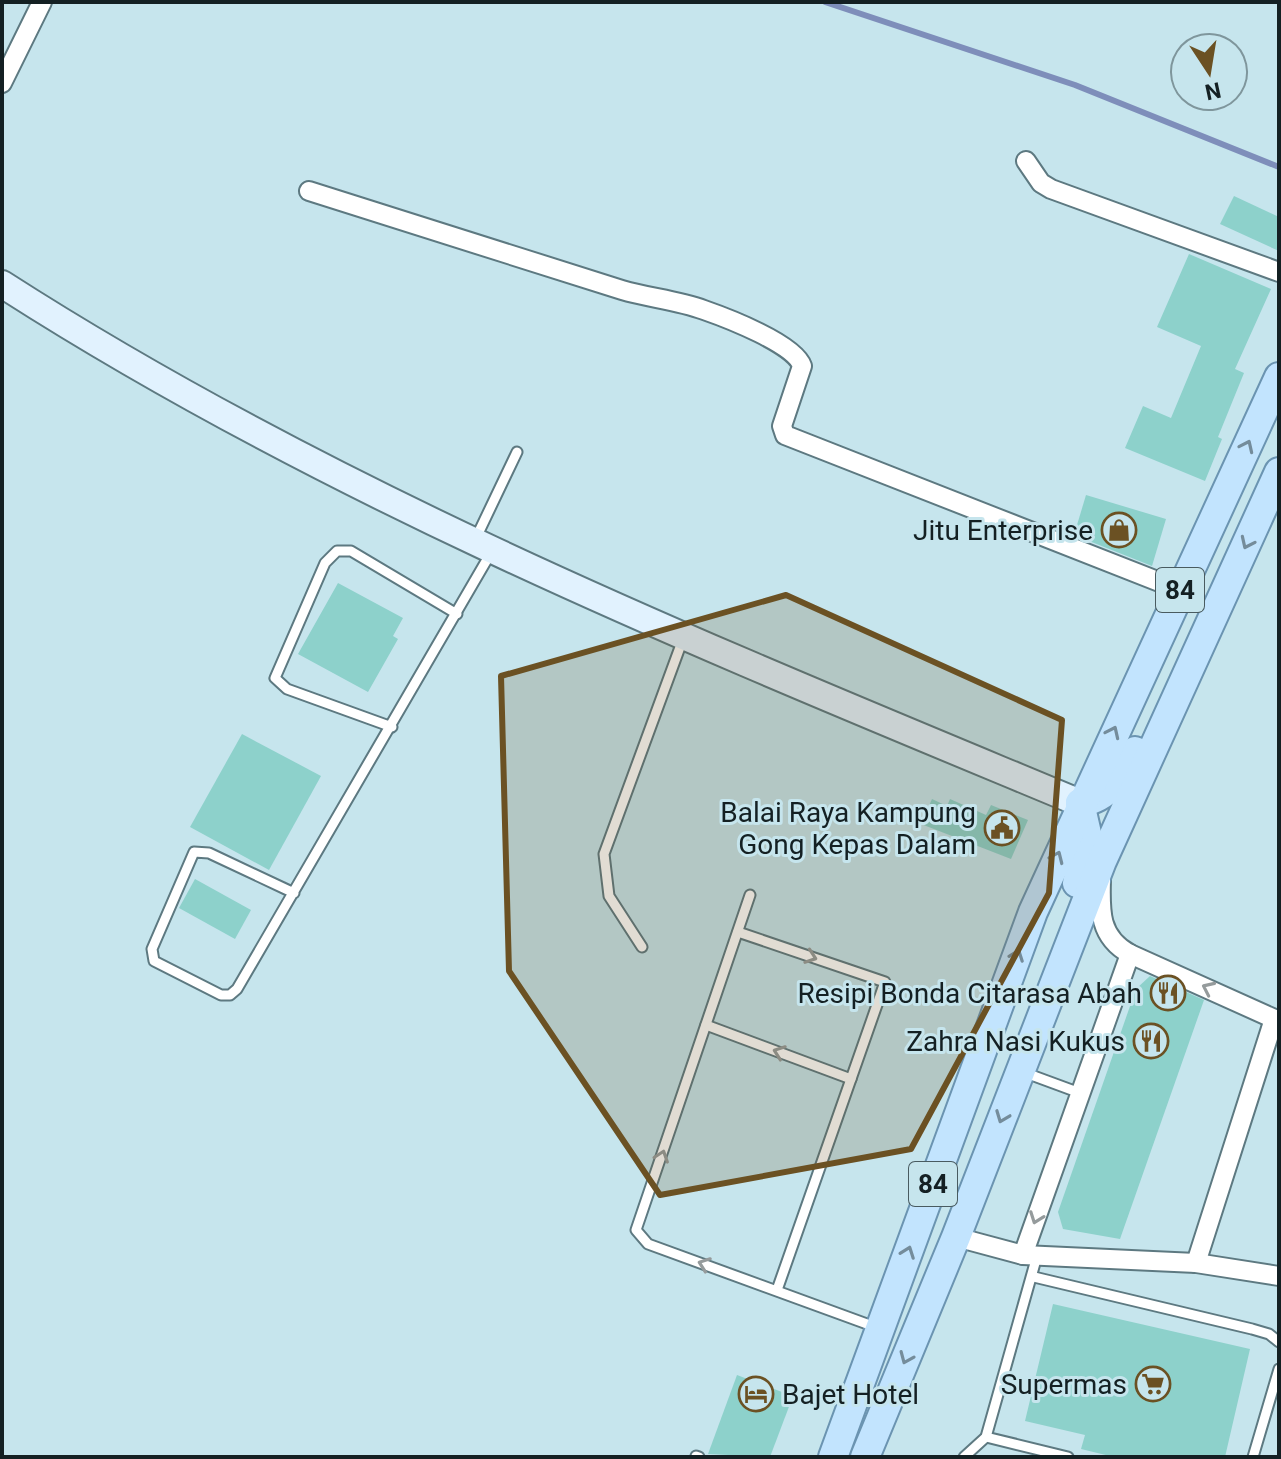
<svg xmlns="http://www.w3.org/2000/svg" width="1281" height="1459" viewBox="0 0 1281 1459" font-family="Roboto,sans-serif">
  <style>
    .lines { fill: none; stroke-linecap: round; stroke-linejoin: round }
    .stream { stroke: #7e8eba; stroke-width: 6 }
    .building { fill: #8dd1cb }
    .lane-casing { stroke: #5d7981; stroke-width: 13 }
    .street-casing { stroke: #5d7981; stroke-width: 22 }
    .secondary-casing { stroke: #5d7981; stroke-width: 30 }
    .primary-casing { stroke: #6b94b1; stroke-width: 32 }
    .lane { stroke: #fff; stroke-width: 9 }
    .street { stroke: #fff; stroke-width: 18 }
    .secondary { stroke: #e1f2fe; stroke-width: 26 }
    .primary { stroke: #c2e4fe; stroke-width: 28 }
    .oneway { stroke: #748c9b }
    .oneway2 { stroke: #959b9c }
    .marked { fill: #6b5123; fill-opacity: 0.2; stroke: #6b5123; stroke-width: 6; stroke-linejoin: round }
    .labels { text-anchor: middle; stroke-width: 6; stroke-linejoin: round; paint-order: stroke }
    .shield { fill: #c6e5ed; stroke: #495b60; stroke-width: 2 }
    .shield-label { font-size: 26px; font-weight: bold; fill: #142023 }
    .poi-label { font-size: 28px; fill: #142023; stroke: #c6e5ed; text-anchor: end }
  </style>
  <rect width="100%" height="100%" fill="#c6e5ed"/>
  <g class="lines">
    <path class="stream" d="M825 2 1075 85 1279 167"/>
  </g>
  <g class="building">
    <path d="M1234 196 1279 217V251L1220 224Z"/>
    <path d="M1189 254 1271 289 1235 369 1244 373 1218 437 1222 439 1205 481 1125 448 1143 406 1171 418 1201 346 1157 327Z"/>
    <path d="M1086 495 1166 519 1152 566 1074 535Z"/>
    <path d="M338 583 403 618 393 636 398 639 368 692 298 654Z"/>
    <path d="M242 734 321 776 269 870 190 827Z"/>
    <path d="M932 799 947 806 950 799 986 815 991 805 1028 820 1011 859 921 824Z"/>
    <path d="M195 879 251 910 235 939 179 908Z"/>
    <path d="M1150 976 1204 1000 1120 1239 1063 1229 1058 1212 1136 989Z"/>
    <path d="M1053 1304 1250 1349 1225 1457H1114L1081 1449 1085 1435 1025 1421Z"/>
    <path d="M737 1375 782 1392 790 1404 770 1457 708 1454Z"/>
  </g>
  <g class="lines">
    <g class="lane-casing">
      <g id="lane">
        <path d="M475 540 517 452"/>
        <path d="M392 727 287 689 275 678 325 563 337 551H351L457 614"/>
        <path d="M294 893 209 853 194 852 152 949 154 961 221 995H230L237 989 492 551"/>
        <path d="M750 895 636 1230 648 1244 878 1328"/>
        <path d="M738 932 885 982 777 1290"/>
        <path d="M642 947 609 896 604 854 683 639"/>
        <path d="M706 1025 851 1079"/>
        <path d="M1023 1072 1080 1093"/>
        <path d="M1034 1277 1252 1329 1269 1334 1279 1342"/>
        <path d="M986 1437 1068 1457"/>
        <path d="M696 1456 699 1457"/>
        <path d="M964 1457 986 1437 1037 1256"/>
        <path d="M1253 1457 1279 1369"/>
      </g>
    </g>
    <g class="street-casing">
      <g id="street">
        <path d="M2 83 42 2"/>
        <path d="M1026 161 1041 183 1051 189 1279 272"/>
        <path d="M309 191C413 224 517 257 622 290 649 298 677 300 704 310 727 318 795 344 802 366L782 426 785 435 1180 590"/>
        <path d="M1130 954 1279 1021"/>
        <path d="M956 1237 1023 1255 1196 1263 1279 1276"/>
        <path d="M1023 1255 1130 954C1099 937 1100 911 1101 880"/>
        <path d="M1196 1263 1274 1019"/>
      </g>
    </g>
    <g class="secondary-casing">
      <path id="secondary" d="M2 284C338 500 713 650 1080 803"/>
    </g>
    <g class="primary-casing">
      <g id="primary">
        <path d="M1080 803C1109 798 1123 775 1135 751"/>
        <path d="M1077 883 1088 838 1080 803"/>
        <path d="M833 1457 1033 912 1279 377"/>
        <path d="M865 1457 956 1237 1102 861 1279 472"/>
      </g>
    </g>
    <use href="#lane" class="lane"/>
    <use href="#street" class="street"/>
    <use href="#secondary" class="secondary"/>
    <use href="#primary" class="primary"/>
  </g>
  <defs><path id="oneway-chevron" d="M-2-3.5L2.5 0L-2 3.5" fill="none" stroke-width="1.6" stroke-linecap="round" stroke-linejoin="round" transform="scale(2)"/></defs>
  <g class="oneway">
    <use href="#oneway-chevron" transform="translate(1247 446) rotate(-65)"/>
    <use href="#oneway-chevron" transform="translate(1247 543) rotate(115)"/>
    <use href="#oneway-chevron" transform="translate(1113 732) rotate(-65)"/>
    <use href="#oneway-chevron" transform="translate(1057 857) rotate(-66)"/>
    <use href="#oneway-chevron" transform="translate(1017 955) rotate(-70)"/>
    <use href="#oneway-chevron" transform="translate(1002 1117) rotate(111)"/>
    <use href="#oneway-chevron" transform="translate(908 1252) rotate(-70)"/>
    <use href="#oneway-chevron" transform="translate(906 1358) rotate(113)"/>
  </g>
  <g class="oneway2">
    <use href="#oneway-chevron" transform="translate(811 957) rotate(19)"/>
    <use href="#oneway-chevron" transform="translate(1208 988) rotate(-155)"/>
    <use href="#oneway-chevron" transform="translate(779 1052) rotate(-160)"/>
    <use href="#oneway-chevron" transform="translate(662 1156) rotate(-71)"/>
    <use href="#oneway-chevron" transform="translate(1036 1218) rotate(110)"/>
    <use href="#oneway-chevron" transform="translate(704 1264) rotate(-160)"/>
  </g>
  <path class="marked" d="M786 595 1062 720 1049 893 911 1149 660 1195 509 971 501 676Z"/>
  <defs>
    <g id="shop-ring" transform="scale(1.8)"><circle r="9.5" fill="#c6e5ed" stroke="#6b5123" stroke-width="1.5"/><path d="M-5-2.5h2.3a2.7 3.5 0 0 1 5.4 0H5L5.5 6h-11ZM-1.5-2.5h3a1.5 2.3 0 0 0-3 0Z" fill="#6b5123"/></g>
    <g id="civic-ring" transform="scale(1.8)"><circle r="9.5" fill="#c6e5ed" stroke="#6b5123" stroke-width="1.5"/><path d="M-.6-6.5H3V-4.5H.6V-3L4-1V1h2V6H-6V1h2V-1L-.6-3ZM-1.2 2.5V6h2.4V2.5Z" fill="#6b5123"/></g>
    <g id="restaurant-ring" transform="scale(1.8)"><circle r="9.5" fill="#c6e5ed" stroke="#6b5123" stroke-width="1.5"/><path d="M-5-6h1v4h1v-4h1v4h1v-4h1v5L-1.5 .5V6h-2V.5L-5-1ZM5-6V6H3V1.5H1.5Q1.5-4 5-6Z" fill="#6b5123"/></g>
    <g id="supermarket-ring" transform="scale(1.8)"><circle r="9.5" fill="#c6e5ed" stroke="#6b5123" stroke-width="1.5"/><path d="M-6-5.5h2.5l.6 2H6L4.5 2H-2.5L-4.4-4H-6ZM-1.5 3.2a1.3 1.3 0 1 0 .1 0ZM3 3.2a1.3 1.3 0 1 0 .1 0Z" fill="#6b5123"/></g>
    <g id="hotel-ring" transform="scale(1.8)"><circle r="9.5" fill="#c6e5ed" stroke="#6b5123" stroke-width="1.5"/><path d="M-6-4.5h1.5V1H6V5H4.5V3h-9V5H-6ZM-4 0a1.8 1.8 0 1 1 3.6 0ZM.5 0V-2.5h3Q6-2.5 6 0Z" fill="#6b5123"/></g>
  </defs>
  <g fill-rule="evenodd">
    <use href="#shop-ring" x="1119" y="530"/>
    <use href="#civic-ring" x="1002" y="828"/>
    <use href="#restaurant-ring" x="1168" y="993"/>
    <use href="#restaurant-ring" x="1151" y="1041"/>
    <use href="#supermarket-ring" x="1153" y="1384"/>
    <use href="#hotel-ring" x="756" y="1394"/>
  </g>
  <g class="labels">
    <g class="shield">
      <rect x="1156" y="568" width="48" height="44" rx="6"/>
      <rect x="909" y="1162" width="48" height="44" rx="6"/>
    </g>
    <g class="shield-label">
      <text x="1180" y="599">84</text>
      <text x="933" y="1193">84</text>
    </g>
    <g class="poi-label">
      <text x="1093" y="540">Jitu Enterprise</text>
      <text x="976" y="822">Balai Raya Kampung<tspan x="976" dy="32">Gong Kepas Dalam</tspan></text>
      <text x="1142" y="1003">Resipi Bonda Citarasa Abah</text>
      <text x="1125" y="1051">Zahra Nasi Kukus</text>
      <text x="1127" y="1394">Supermas</text>
      <text x="782" y="1404" text-anchor="start">Bajet Hotel</text>
    </g>
  </g>
  <rect width="1281" height="1459" fill="none" stroke="#142023" stroke-width="8"/>
  <g transform="translate(1209 72) rotate(168)"><circle r="38" fill="#c6e5ed" stroke="#7f969c" stroke-width="2"/>
  <path d="M0-6L14 30L0 20L-14 30Z" fill="#6b5123"/>
  <text y="-12" font-size="22" font-weight="bold" text-anchor="middle" fill="#142023">N</text>
  </g>
</svg>
